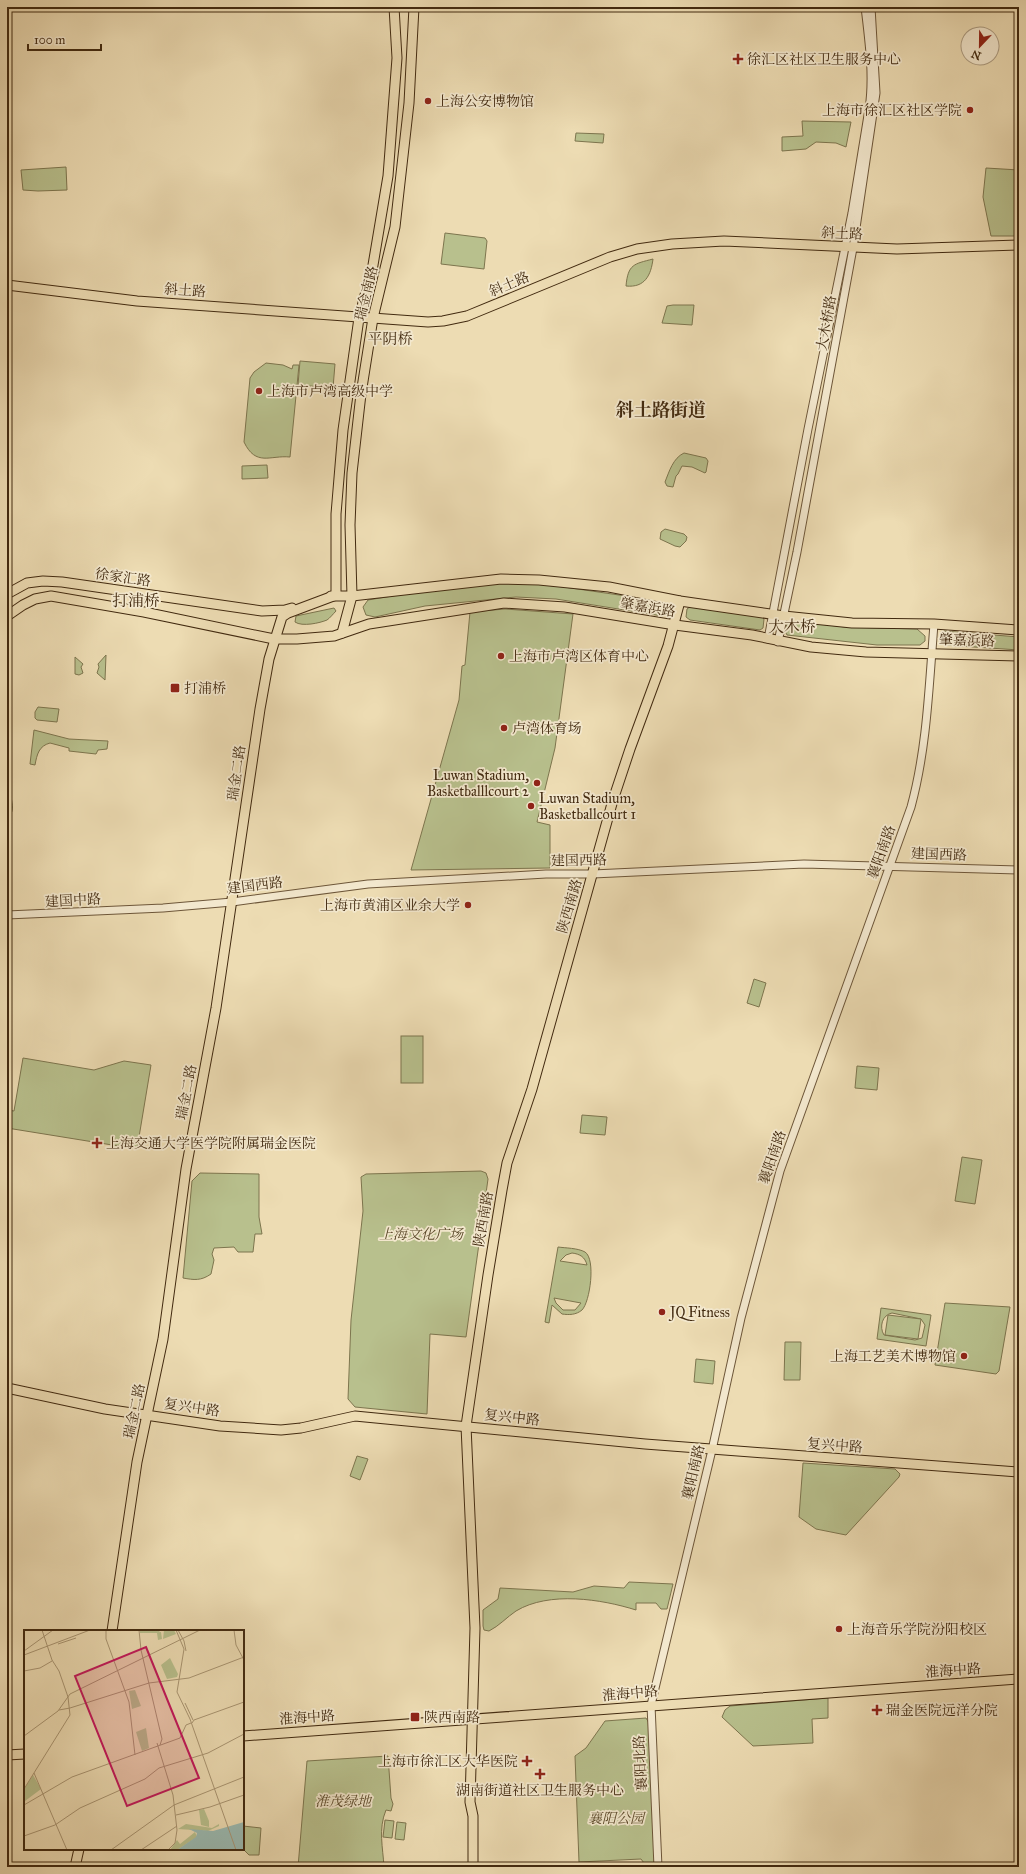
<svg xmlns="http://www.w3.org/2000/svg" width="1026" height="1874" viewBox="0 0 1026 1874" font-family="'IM FELL Great Primer','Noto Serif SC',serif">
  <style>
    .green { fill: #b8c08d; stroke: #7d754e; fill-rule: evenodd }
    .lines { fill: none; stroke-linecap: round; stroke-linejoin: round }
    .minor-casing { stroke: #6d5639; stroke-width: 9 }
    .major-casing { stroke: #422a10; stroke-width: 11 }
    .minor { stroke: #f3e8ce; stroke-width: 7 }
    .major { stroke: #eddcb3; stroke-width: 9 }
    .poi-dot { fill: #8f2418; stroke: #f3e8ce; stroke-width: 1.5 }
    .labels { text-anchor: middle; stroke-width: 3.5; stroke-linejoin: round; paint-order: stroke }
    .poi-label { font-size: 14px; fill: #422a10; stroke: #f3e8ce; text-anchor: start }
    .street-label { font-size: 14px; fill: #422a10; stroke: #f3e8ce }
    .park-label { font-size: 14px; font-style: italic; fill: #5a4829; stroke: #f3e8ce }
    .neighbourhood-label { font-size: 15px; fill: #422a10; stroke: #f3e8ce }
    .quarter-label { font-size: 16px; fill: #422a10; stroke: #f3e8ce }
    .district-label { font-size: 18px; font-weight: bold; fill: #422a10; stroke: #f3e8ce }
    .inset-road { fill: none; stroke: #a99572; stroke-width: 1 }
    .view { fill: #c2185b; fill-opacity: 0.15; stroke: #c2185b; stroke-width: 2 }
    .inset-edge { fill: none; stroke: #422a10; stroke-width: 2 }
  </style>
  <rect width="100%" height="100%" fill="#eddcb3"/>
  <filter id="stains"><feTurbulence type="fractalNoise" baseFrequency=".005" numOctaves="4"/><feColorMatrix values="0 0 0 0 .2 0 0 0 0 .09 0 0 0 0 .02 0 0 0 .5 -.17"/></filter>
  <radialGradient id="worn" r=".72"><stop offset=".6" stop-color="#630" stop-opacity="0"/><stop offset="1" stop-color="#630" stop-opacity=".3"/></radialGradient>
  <g class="green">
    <path d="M7 7H40C33 15 21 10 12 9L10 14H7Z"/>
    <path d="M802 121 851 122 846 147 836 143 816 142 806 149 782 151V137L803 136Z"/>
    <path d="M576 133 604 134 603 143 575 141Z"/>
    <path d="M66 167 67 190 38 191 23 190 21 170Z"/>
    <path d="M986 168 1019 170V236H991L983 197Z"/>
    <path d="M445 233 485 238 487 241 484 269 441 264Z"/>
    <path d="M653 259C651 275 645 288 626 286 628 264 634 264 653 259Z"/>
    <path d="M673 305H694L692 325 662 323 667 306Z"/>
    <path d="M300 361 335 364 333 388 298 385Z"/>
    <path d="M266 363 283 365 292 369 293 365H299L290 457C270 455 256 467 244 442L250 378 254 372Z"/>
    <path d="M684 453 706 458 708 461 706 472 705 473 692 467 682 466 678 474 676 476 673 487 667 486 665 482C669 472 673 458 684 453Z"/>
    <path d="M267 465 268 478 242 479V466Z"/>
    <path d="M665 529 684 534 687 537 686 541 680 547 675 546 660 539 661 532Z"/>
    <path d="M507 581 564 587 667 602 670 606 669 613 662 616 556 599 516 597 425 606 375 617 366 615 363 607 368 600 422 591Z"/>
    <path d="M691 606 762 617 764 619 763 628 760 630 690 620 686 617 687 609Z"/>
    <path d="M334 608 336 611C333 614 330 618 327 620 320 623 302 627 295 622L296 616Z"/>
    <path d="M505 609 573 614 555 748 537 822 550 825V868L411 870 459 700 462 666 465 665 470 612Z"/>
    <path d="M788 620 845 627 917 629 925 636V641L920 645H877L787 635 785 631Z"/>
    <path d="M944 631 1019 637V650L944 645 941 640V636Z"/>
    <path d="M106 655 105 680 97 673 99 667 98 664Z"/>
    <path d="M75 657 83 664 81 667 83 673 79 675 75 674Z"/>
    <path d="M38 707 59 709 57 722 37 720 35 718V712Z"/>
    <path d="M34 730 69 739 108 741 107 749 98 750 96 754 69 751V748L50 743C39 746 37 754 35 765L30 764Z"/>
    <path d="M7 795 11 796C12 804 15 813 7 818Z"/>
    <path d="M754 979 766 983 759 1007 747 1003Z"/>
    <rect x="401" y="1036" width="22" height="47"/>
    <path d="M23 1058 94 1070 124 1061 151 1065 137 1149 7 1128V1110L14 1111Z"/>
    <path d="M857 1066 879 1068 877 1090 855 1088Z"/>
    <path d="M582 1115 607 1117 605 1135 580 1133Z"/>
    <path d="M962 1157 982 1160 975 1204 955 1201Z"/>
    <path d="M481 1171 486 1173 488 1179 466 1337 430 1334 427 1414 355 1407 348 1399 351 1320 363 1211 361 1177 366 1174Z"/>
    <path d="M200 1173 259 1174V1217L262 1234H255L253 1252H238L234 1247 214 1248 212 1254 214 1260 211 1274C201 1281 194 1280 183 1278L192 1181Z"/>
    <path d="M558 1247C565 1248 578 1248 585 1252 596 1259 590 1302 582 1310 576 1315 569 1315 562 1314L552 1305 549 1323 545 1322ZM572 1253C580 1254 585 1257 587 1265L560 1261 566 1255ZM554 1298 581 1303 575 1310H563L556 1303Z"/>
    <path d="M945 1303 1010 1307 999 1371 996 1374 935 1365Z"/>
    <path d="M881 1308 931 1315 926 1346 877 1339ZM892 1313 921 1319 925 1325 922 1338 915 1340 884 1335C879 1327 882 1315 892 1313Z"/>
    <path d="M888 1315 921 1319 918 1339 885 1335Z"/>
    <path d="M785 1342H801L800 1380H784Z"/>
    <path d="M696 1359 715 1361 713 1384 694 1382Z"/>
    <path d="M357 1456 368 1459 360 1480 350 1476Z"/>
    <path d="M803 1463 895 1469 900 1474 899 1477 846 1535 816 1529 799 1517Z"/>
    <path d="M629 1582 673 1584 667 1609H661L656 1603H636V1610C601 1599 549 1591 516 1611 507 1617 499 1626 489 1631L484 1630 483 1626V1610L498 1599 500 1588 573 1592 594 1586 624 1588Z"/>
    <path d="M828 1698V1718L812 1719 813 1743 753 1746 722 1717 725 1710 730 1706Z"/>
    <path d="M646 1718 649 1723 657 1867H647L641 1859 579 1862 575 1756 586 1748 605 1721Z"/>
    <path d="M388 1756 391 1798 393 1804 391 1811 386 1810C378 1829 383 1848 384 1867H298L307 1761Z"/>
    <path d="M385 1820 394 1821 392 1838 383 1837Z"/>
    <path d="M397 1822 406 1823 404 1840 395 1839Z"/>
    <path d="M243 1826 261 1828 259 1855H249L243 1849Z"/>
  </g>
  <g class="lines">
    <g class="minor-casing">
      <g id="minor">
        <path d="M768 639 808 429 852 213 869 109C874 76 869 41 865 7"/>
        <path d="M778 642 797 552 853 248 876 93 871 7"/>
        <path d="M7 915 163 908 232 902 368 884 546 874H593L804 864 1019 870"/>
        <path d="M658 1867 651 1705 712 1450 741 1318 780 1171 911 807C927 748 929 686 934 624"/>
      </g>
    </g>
    <g class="major-casing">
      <g id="major">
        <path d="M7 285 137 301 428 322 443 321 467 316 610 257 637 249 672 244 724 241 897 249 1019 245"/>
        <path d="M7 594 27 583 43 581 62 582 262 611 285 610 292 608"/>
        <path d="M336 595V514L343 430 359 318 373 265 388 176 397 58 394 7"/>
        <path d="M331 596H352L501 579 539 580 609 587 680 601 784 616 852 623 934 624 1019 630"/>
        <path d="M7 616 23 605 35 599 51 596 144 612 274 639H297L334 636 369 624 504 603 565 607 675 625 752 635 811 647 866 652 1019 656"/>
        <path d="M342 633 352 596 350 525 352 473 361 394 373 318 395 227 409 103 414 7"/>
        <path d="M7 1388 105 1409 220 1426 281 1430 301 1428 355 1416 645 1444 1019 1472"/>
        <path d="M112 1631 137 1462 163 1339 186 1169 216 1008 260 709 269 659 282 617 288 613 336 595"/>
        <path d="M243 1736 1019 1679"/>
        <path d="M7 1755 25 1754"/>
        <path d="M75 1867 79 1849"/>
        <path d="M473 1867V1816L470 1802 475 1628 466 1426 488 1275 502 1190 507 1163 532 1089 613 800 630 749 668 646 680 601"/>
      </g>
    </g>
    <use href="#minor" class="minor"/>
    <use href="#major" class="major"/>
  </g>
  <g class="poi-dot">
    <path d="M736 53h4v4h4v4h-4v4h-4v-4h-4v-4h4z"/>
    <circle cx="428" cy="101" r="4"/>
    <circle cx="970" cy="110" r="4"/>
    <circle cx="259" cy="391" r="4"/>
    <circle cx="501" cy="656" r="4"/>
    <rect x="170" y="683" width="10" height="10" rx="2"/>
    <circle cx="504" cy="728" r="4"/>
    <circle cx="537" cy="783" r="4"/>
    <circle cx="531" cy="806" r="4"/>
    <circle cx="468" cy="905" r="4"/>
    <path d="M95 1137h4v4h4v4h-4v4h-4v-4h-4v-4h4z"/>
    <circle cx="662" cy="1312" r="4"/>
    <circle cx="964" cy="1356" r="4"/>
    <circle cx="839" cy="1629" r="4"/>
    <path d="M875 1704h4v4h4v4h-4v4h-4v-4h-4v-4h4z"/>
    <rect x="410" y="1712" width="10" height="10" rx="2"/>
    <path d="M525 1755h4v4h4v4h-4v4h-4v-4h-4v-4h4z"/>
    <path d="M538 1768h4v4h4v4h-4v4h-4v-4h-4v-4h4z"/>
  </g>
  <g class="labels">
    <g class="poi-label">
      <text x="747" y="64">徐汇区社区卫生服务中心</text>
      <text x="436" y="106">上海公安博物馆</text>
      <text x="962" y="115" text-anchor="end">上海市徐汇区社区学院</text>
      <text x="267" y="396">上海市卢湾高级中学</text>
      <text x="509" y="661">上海市卢湾区体育中心</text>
      <text x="184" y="693">打浦桥</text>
      <text x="512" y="733">卢湾体育场</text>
      <text x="529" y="780" text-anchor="end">Luwan Stadium,<tspan x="529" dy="16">Basketballlcourt 2</tspan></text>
      <text x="539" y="803">Luwan Stadium,<tspan x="539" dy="16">Basketballcourt 1</tspan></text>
      <text x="460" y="910" text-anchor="end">上海市黄浦区业余大学</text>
      <text x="106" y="1148">上海交通大学医学院附属瑞金医院</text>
      <text x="670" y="1317">JQ Fitness</text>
      <text x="956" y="1361" text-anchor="end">上海工艺美术博物馆</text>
      <text x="847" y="1634">上海音乐学院汾阳校区</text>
      <text x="886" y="1715">瑞金医院远洋分院</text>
      <text x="424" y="1722">陕西南路</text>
      <text x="518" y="1766" text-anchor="end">上海市徐汇区大华医院</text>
      <text x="540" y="1795" text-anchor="middle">湖南街道社区卫生服务中心</text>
    </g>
    <g class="street-label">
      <text transform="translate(842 233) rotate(3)" y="5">斜土路</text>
      <text transform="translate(509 284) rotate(-23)" y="5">斜土路</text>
      <text transform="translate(185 290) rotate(4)" y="5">斜土路</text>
      <text transform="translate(366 293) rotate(-76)" y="5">瑞金南路</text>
      <text transform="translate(826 323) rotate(-80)" y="5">大木桥路</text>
      <text transform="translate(123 577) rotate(8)" y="5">徐家汇路</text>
      <text transform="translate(648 607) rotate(9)" y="5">肇嘉浜路</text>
      <text transform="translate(967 640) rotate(2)" y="5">肇嘉浜路</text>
      <text transform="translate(236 773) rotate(-82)" y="5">瑞金二路</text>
      <text transform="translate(881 852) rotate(-70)" y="5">襄阳南路</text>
      <text transform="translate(939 854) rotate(2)" y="5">建国西路</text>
      <text transform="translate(579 860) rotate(-1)" y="5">建国西路</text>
      <text transform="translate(255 885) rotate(-7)" y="5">建国西路</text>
      <text transform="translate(73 900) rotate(-3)" y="5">建国中路</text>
      <text transform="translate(569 906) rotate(-74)" y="5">陕西南路</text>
      <text transform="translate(186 1092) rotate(-79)" y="5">瑞金二路</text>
      <text transform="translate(772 1157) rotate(-71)" y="5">襄阳南路</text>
      <text transform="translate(483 1219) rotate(-80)" y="5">陕西南路</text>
      <text transform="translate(192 1407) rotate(8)" y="5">复兴中路</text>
      <text transform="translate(134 1411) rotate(-78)" y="5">瑞金二路</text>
      <text transform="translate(512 1417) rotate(6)" y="5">复兴中路</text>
      <text transform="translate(835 1445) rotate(4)" y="5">复兴中路</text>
      <text transform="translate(693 1472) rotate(-77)" y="5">襄阳南路</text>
      <text transform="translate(953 1670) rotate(-4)" y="5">淮海中路</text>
      <text transform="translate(630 1693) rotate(-5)" y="5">淮海中路</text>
      <text transform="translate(307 1717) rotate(-4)" y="5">淮海中路</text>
      <text transform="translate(640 1763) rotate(-93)" y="5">襄阳北路</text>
    </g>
    <g class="park-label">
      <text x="421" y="1239">上海文化广场</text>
      <text x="343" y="1806">淮茂绿地</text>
      <text x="616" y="1823">襄阳公园</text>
    </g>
    <g class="neighbourhood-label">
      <text x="390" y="344">平阴桥</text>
    </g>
    <g class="quarter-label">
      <text x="136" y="606">打浦桥</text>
      <text x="792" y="632">大木桥</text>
    </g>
    <g class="district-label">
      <text x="661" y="416">斜土路街道</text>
    </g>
  </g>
  <g transform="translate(24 1630)">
    <rect width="220" height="220" fill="#eddcb3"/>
    <path d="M116 0H137L135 2H137L138 9 134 10 133 3H116ZM140 0H150L152 4 139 9ZM146 28 154 44 153 47 143 49 137 35ZM111 60 117 76 108 79 105 61ZM122 98 125 118 118 121 112 102ZM9 145 17 159 1 171 0 159ZM180 179 185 191V197L177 195 175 180ZM162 194 188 198 195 194V196L184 201 154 199ZM171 202 173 207 153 220H146L153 210 156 214Z" fill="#b8c08d"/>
    <path d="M220 192V219L153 220 172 207 173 203 165 199 189 201Z" fill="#9abab2"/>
    <path class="inset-road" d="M82 0V9L105 72 111 125M115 0 117 20 138 109 136 115M152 0 160 19 153 62 166 89 212 220M154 0 160 11 162 21M210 0 212 15 220 30M34 14 52 8M0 21 29 0M0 25 66 0M0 41 16 38 28 31M161 73 169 90M35 80 46 78 125 53 165 48 220 27M168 93 170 90 220 72M0 106 34 81 46 64 176 0M133 113 149 165 153 200 151 213 144 220M10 143 43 220M0 159 46 85 44 67 35 41 28 30 18 0M0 175 48 147 156 108 162 95 167 93M152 185 186 177 220 165M0 206 31 195 56 178 121 149 135 138 184 123 220 104M87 220 150 175 220 147M117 220 153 196"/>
    <path class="view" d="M122 17 175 148 103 176 51 46Z"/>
    <rect width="220" height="220" class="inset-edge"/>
  </g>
  <rect width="1026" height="1874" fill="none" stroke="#eddcb3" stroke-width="24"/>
  <rect x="8" y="8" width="1010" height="1858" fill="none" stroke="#422a10" stroke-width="2"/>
  <rect x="12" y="12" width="1002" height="1850" fill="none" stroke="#422a10"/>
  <g transform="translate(980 46) rotate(202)"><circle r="19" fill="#f3e8ce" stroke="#ac9c82"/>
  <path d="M0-3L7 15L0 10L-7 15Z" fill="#8f2418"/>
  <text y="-6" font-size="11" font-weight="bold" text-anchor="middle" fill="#422a10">N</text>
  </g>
  <path d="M28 44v6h73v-6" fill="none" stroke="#422a10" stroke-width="2"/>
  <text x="34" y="44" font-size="12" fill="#422a10" stroke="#f3e8ce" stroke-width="3" paint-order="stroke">100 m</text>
  <rect width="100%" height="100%" filter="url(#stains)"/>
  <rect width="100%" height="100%" fill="url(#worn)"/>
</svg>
